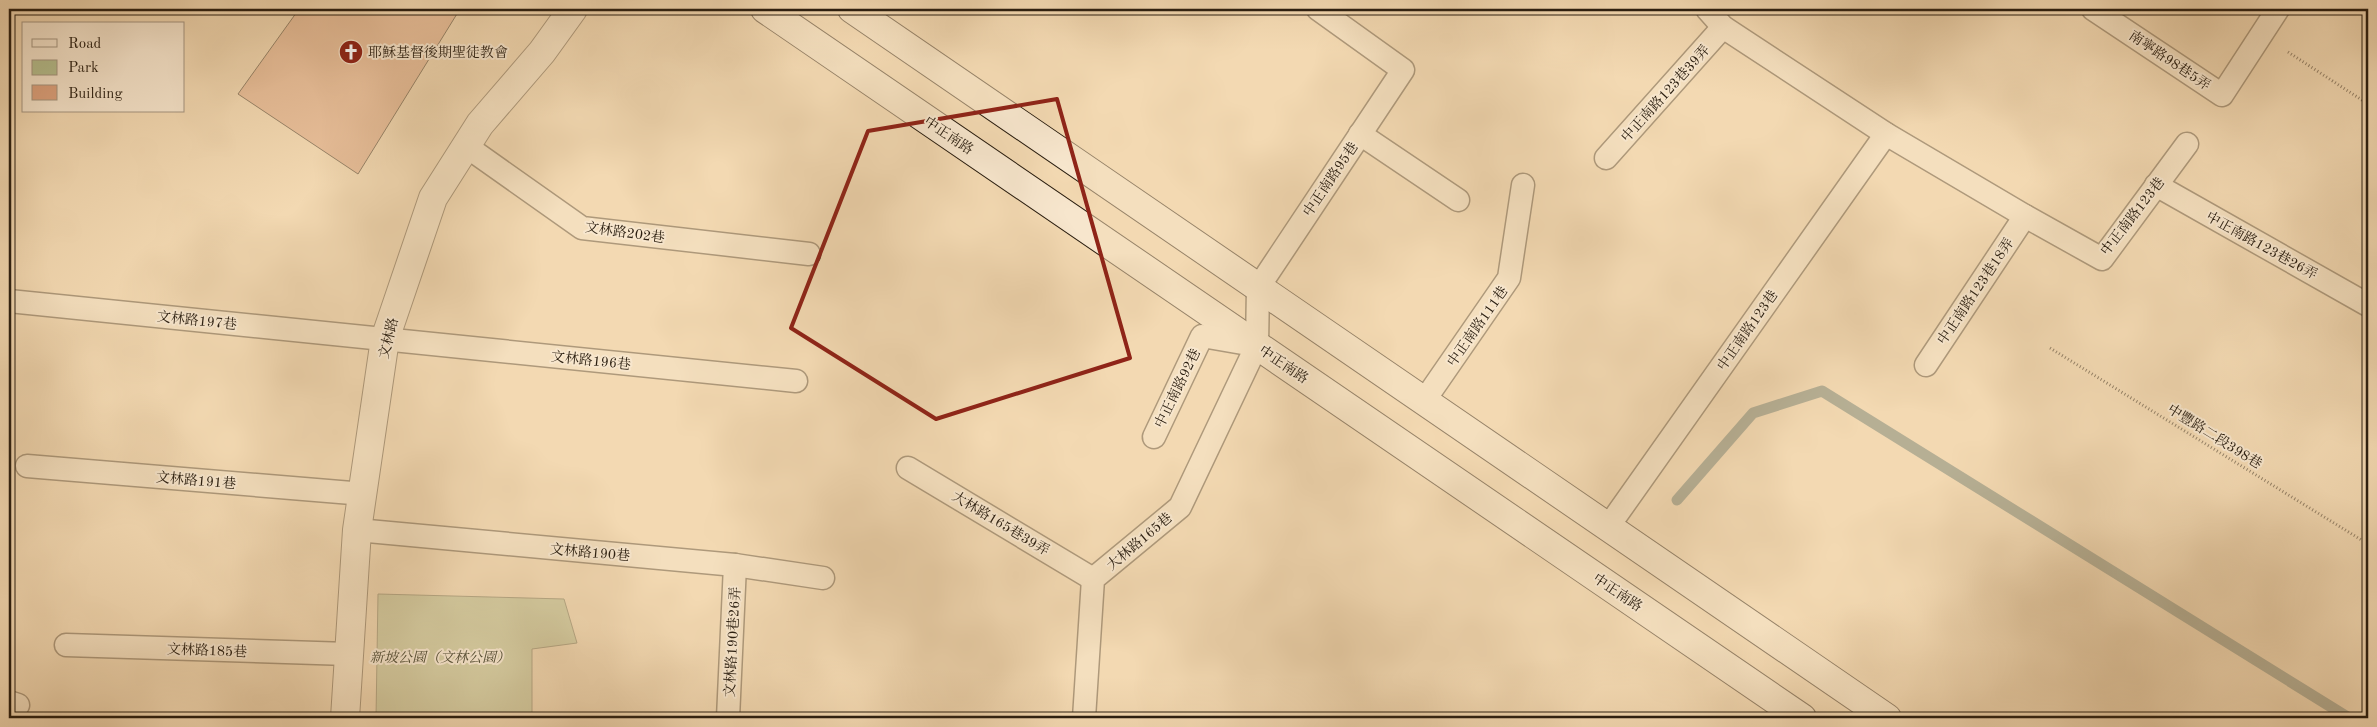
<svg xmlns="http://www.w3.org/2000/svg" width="2377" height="727" viewBox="0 0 2377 727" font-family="'Old Standard TT','Noto Serif TC',serif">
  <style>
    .green { fill: #b6c090; stroke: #706f50 }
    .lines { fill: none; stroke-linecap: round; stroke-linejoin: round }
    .stream { stroke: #6e7c70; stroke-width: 11 }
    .building { fill: #dea37f; stroke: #2a1e10 }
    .lane-casing { stroke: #5c4d38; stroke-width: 25 }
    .street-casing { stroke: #5c4d38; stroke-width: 30 }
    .secondary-casing { stroke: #2a1e10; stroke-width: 30 }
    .path { stroke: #2a1e10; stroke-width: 3; stroke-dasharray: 1 2.5; stroke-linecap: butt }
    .lane { stroke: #f7e6cd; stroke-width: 22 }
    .street { stroke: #f7e6cd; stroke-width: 28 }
    .secondary { stroke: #f7e6cd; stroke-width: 28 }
    .marked { fill: none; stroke: #8f2418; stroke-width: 4; stroke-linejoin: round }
    .labels { text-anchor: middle; stroke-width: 4; stroke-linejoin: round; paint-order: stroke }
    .poi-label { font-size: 14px; fill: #2a1e10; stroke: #f7e6cd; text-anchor: start }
    .street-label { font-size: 14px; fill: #2a1e10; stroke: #f7e6cd }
    .park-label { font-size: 14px; font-style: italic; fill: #544f36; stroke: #f7e6cd }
  </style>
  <rect width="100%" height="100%" fill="#f3d9b2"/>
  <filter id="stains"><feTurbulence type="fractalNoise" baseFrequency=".004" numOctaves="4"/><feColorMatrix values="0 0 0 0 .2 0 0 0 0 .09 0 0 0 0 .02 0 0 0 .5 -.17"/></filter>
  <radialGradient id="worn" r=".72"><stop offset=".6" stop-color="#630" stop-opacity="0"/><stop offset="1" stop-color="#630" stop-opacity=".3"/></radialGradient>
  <path class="green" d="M378 594 564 599 577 643 532 649V715L550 718H376Z"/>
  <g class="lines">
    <path class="stream" d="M1677 500 1753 413 1822 391 2349 718"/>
  </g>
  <path class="building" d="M299 9H460L358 174 238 94Z"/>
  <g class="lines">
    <g class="lane-casing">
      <g id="lane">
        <path d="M1707 9 1723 27 1886 134 2025 216 2102 259 2187 144"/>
        <path d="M2093 9 2222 95 2278 9"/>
        <path d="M1360 134 1458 200"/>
        <path d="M466 146 582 228 809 254"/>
        <path d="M1606 158 1723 27"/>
        <path d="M2156 185 2368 305"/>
        <path d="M9 301 796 381"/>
        <path d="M1926 365 2025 216"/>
        <path d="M1424 401 1509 278 1523 185"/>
        <path d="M1154 437 1202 336 1254 345"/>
        <path d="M27 466 364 494"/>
        <path d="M908 468 1093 579"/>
        <path d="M1608 527 1886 134"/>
        <path d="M357 530 735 565 823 578"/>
        <path d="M66 645 348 654"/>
        <path d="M9 702 18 705"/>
        <path d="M728 718 735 565"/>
        <path d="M1084 718 1093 579 1180 507 1257 345 1258 288 1403 70 1318 9"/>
      </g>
    </g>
    <g class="street-casing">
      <path id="street" d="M345 718 357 530 385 339 433 198 480 124 542 52 573 9"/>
    </g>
    <g class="secondary-casing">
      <g id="secondary">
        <path d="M765 9 1802 718"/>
        <path d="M852 9 1887 718"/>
      </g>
    </g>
    <g class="path">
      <path d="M2288 52 2368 104"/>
      <path d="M2050 348 2368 544"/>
    </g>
    <use href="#lane" class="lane"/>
    <use href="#street" class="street"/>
    <use href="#secondary" class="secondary"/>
  </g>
  <path d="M0 0H2377V727H0ZM1057 99 1130 358 936 419 791 328 868 131Z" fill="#f3d9b2" fill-opacity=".55" fill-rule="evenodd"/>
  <path class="marked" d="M1057 99 1130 358 936 419 791 328 868 131Z"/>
  <defs>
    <g id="church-disc" transform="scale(1.25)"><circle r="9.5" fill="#8f2418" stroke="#f7e6cd"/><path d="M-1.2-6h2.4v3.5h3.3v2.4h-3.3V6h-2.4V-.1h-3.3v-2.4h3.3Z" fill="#fff"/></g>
  </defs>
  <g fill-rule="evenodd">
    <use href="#church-disc" x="351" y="52"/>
  </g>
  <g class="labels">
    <g class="poi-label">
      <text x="368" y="57">耶穌基督後期聖徒教會</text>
    </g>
    <g class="street-label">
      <text transform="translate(2170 60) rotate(34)" y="5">南寧路98巷5弄</text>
      <text transform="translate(1665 93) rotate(-48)" y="5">中正南路123巷39弄</text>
      <text transform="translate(949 135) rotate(34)" y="5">中正南路</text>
      <text transform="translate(1330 179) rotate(-56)" y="5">中正南路95巷</text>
      <text transform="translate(2132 216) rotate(-52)" y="5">中正南路123巷</text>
      <text transform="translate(625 232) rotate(8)" y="5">文林路202巷</text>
      <text transform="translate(2262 245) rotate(29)" y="5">中正南路123巷26弄</text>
      <text transform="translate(1975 291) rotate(-56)" y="5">中正南路123巷18弄</text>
      <text transform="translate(197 320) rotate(6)" y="5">文林路197巷</text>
      <text transform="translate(1477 326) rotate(-55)" y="5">中正南路111巷</text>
      <text transform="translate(1747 330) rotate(-55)" y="5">中正南路123巷</text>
      <text transform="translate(388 338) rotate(-76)" y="5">文林路</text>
      <text transform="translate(591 360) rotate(6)" y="5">文林路196巷</text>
      <text transform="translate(1284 364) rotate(34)" y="5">中正南路</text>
      <text transform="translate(1177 388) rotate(-64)" y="5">中正南路92巷</text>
      <text transform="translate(2215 436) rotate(32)" y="5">中豐路二段398巷</text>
      <text transform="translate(196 480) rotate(5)" y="5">文林路191巷</text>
      <text transform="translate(1001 523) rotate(31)" y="5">大林路165巷39弄</text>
      <text transform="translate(1139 541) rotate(-40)" y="5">大林路165巷</text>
      <text transform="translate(590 552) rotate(5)" y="5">文林路190巷</text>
      <text transform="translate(1618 592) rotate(34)" y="5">中正南路</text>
      <text transform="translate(732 642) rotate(-87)" y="5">文林路190巷26弄</text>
      <text transform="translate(207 650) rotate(2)" y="5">文林路185巷</text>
    </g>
    <g class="park-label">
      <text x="440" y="662">新坡公園（文林公園）</text>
    </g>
  </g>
  <rect width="2377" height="727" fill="none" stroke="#f3d9b2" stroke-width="30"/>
  <rect x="10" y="10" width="2357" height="707" fill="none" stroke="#2a1e10" stroke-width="2.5"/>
  <rect x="15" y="15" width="2347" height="697" fill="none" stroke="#2a1e10"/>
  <rect x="22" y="22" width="162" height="90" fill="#f7e6cd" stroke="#a59681"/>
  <rect x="32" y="39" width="25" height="8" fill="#f7e6cd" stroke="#a59681"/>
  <text x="68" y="48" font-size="15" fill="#2a1e10">Road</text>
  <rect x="32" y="60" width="25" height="15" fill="#b6c090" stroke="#a59681"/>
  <text x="68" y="72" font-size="15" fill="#2a1e10">Park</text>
  <rect x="32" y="85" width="25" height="15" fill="#dea37f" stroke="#a59681"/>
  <text x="68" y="98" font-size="15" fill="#2a1e10">Building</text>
  <rect width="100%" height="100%" filter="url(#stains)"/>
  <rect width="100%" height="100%" fill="url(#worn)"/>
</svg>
